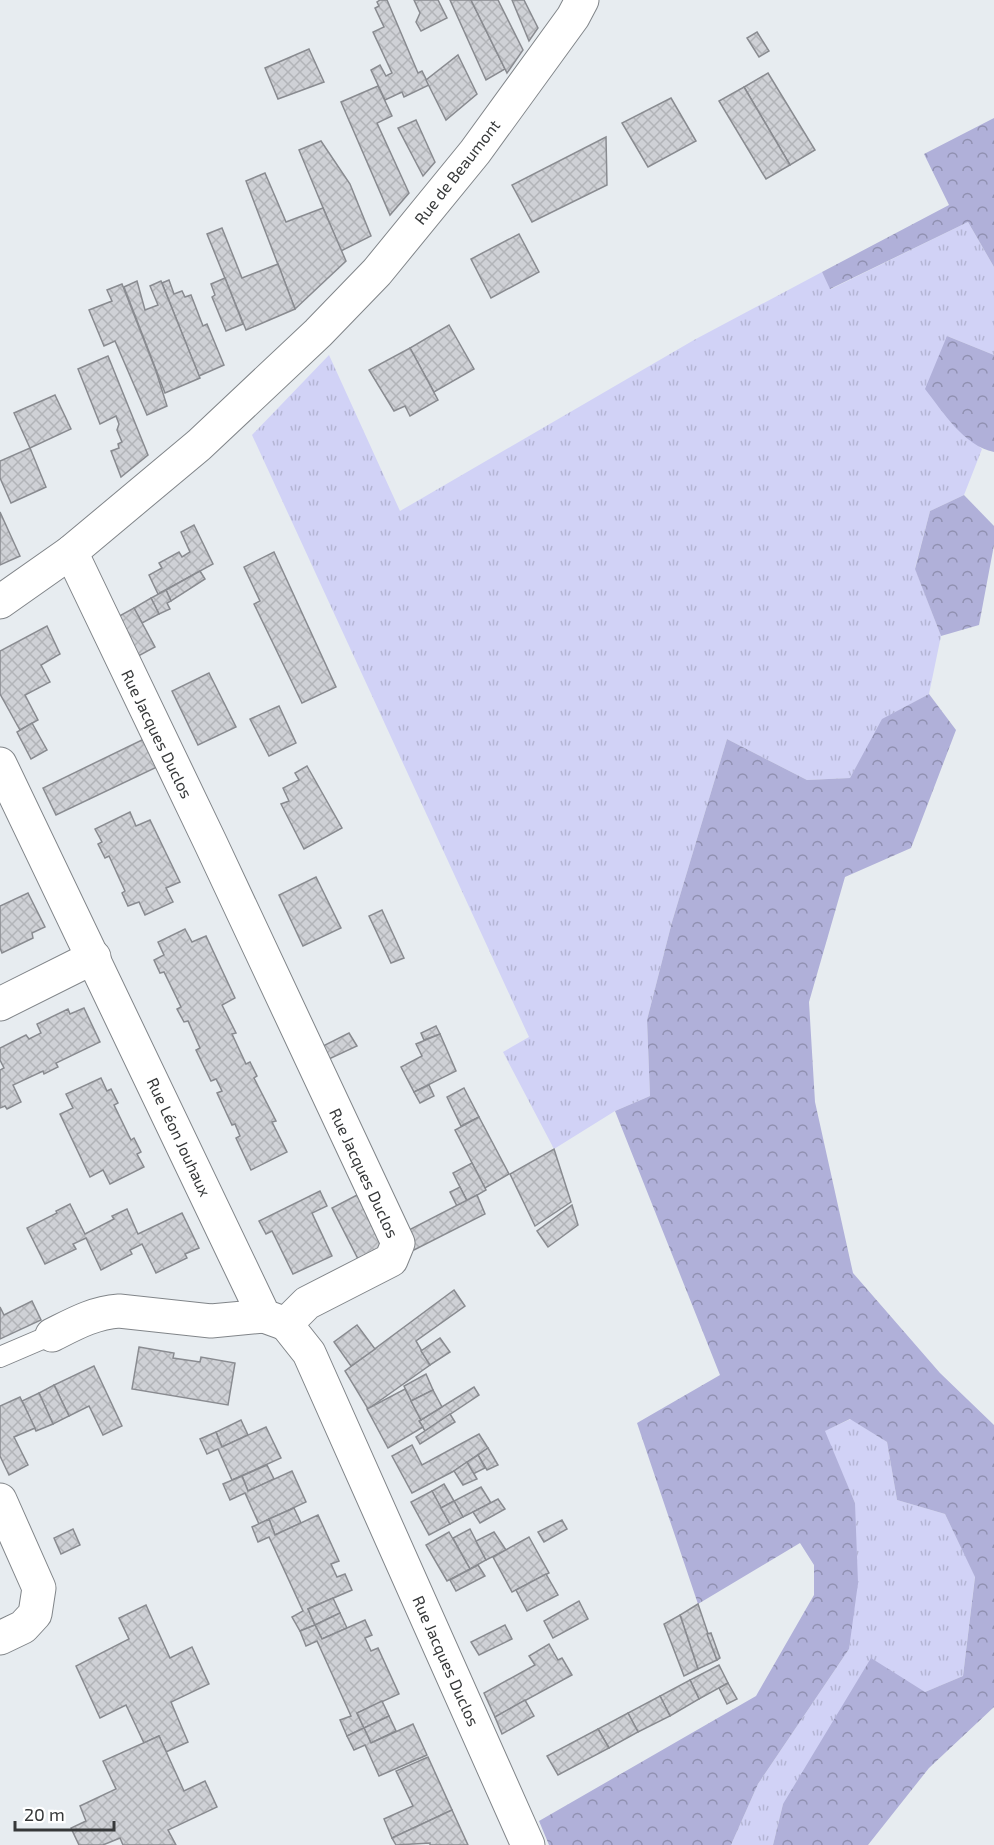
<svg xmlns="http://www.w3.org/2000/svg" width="994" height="1845" viewBox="0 0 994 1845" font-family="'Exo 2',sans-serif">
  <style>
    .grass { fill: url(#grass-tufts) }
    .forest { fill: url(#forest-crowns) }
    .building { fill: url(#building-cross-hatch); stroke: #898b90; stroke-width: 1.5 }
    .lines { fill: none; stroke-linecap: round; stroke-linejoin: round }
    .service-casing { stroke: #818589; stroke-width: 22 }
    .minor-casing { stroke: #818589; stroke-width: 35 }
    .service { stroke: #fff; stroke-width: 20 }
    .minor { stroke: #fff; stroke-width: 33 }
    .labels { text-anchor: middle; stroke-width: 5; stroke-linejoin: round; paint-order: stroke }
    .street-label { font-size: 16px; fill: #363839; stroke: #fff }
  </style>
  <defs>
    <pattern id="grass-tufts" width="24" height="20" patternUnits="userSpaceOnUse" patternTransform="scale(1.5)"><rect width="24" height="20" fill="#d1d2f6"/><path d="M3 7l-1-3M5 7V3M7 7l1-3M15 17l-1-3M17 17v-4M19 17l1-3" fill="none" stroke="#b4b5d4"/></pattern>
    <pattern id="forest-crowns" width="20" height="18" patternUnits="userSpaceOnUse" patternTransform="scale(1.5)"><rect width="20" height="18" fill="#b0b0d9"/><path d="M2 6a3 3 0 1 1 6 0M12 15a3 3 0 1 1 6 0" fill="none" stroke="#9090b1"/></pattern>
    <pattern id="building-cross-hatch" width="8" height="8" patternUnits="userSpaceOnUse" patternTransform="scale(1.5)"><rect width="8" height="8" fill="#cfd1d6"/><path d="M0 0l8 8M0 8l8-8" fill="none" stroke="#b2b4b8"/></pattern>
  </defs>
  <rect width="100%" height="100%" fill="#e7ecf0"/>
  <g class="grass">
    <path d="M968 222 994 267V355L947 336 952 423 982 449 964 495 930 511 915 568 941 636 929 694 885 718 850 778 807 780 727 739 672 922 647 1020 650 1096 615 1111 554 1149 503 1052 529 1037 252 435 329 355 400 511 694 340 822 272 831 289Z"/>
    <path d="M851 1419 887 1442 897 1500 945 1514 975 1576 963 1676 925 1692 783 1804 773 1845H731L758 1784 849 1649 855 1503 824 1431Z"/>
  </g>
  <g class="forest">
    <path d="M994 118V267L968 222 830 289 822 272 949 205 924 154Z"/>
    <path d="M947 336 994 355V452C964 446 943 412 925 389Z"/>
    <path d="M964 495 994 526V545L979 625 941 636 915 569 930 511Z"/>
    <path d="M929 694 956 730 911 848 845 877 809 1002 815 1102 853 1273 940 1373 994 1425V1707L929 1768 868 1845H773L783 1804 871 1658 925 1692 963 1676 975 1577 945 1514 897 1500 887 1442 850 1419 825 1431 855 1503 858 1583 849 1649 758 1784 731 1845H549L539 1821 756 1696 814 1595V1565L800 1543 698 1604 637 1423 720 1375 615 1111 650 1096 647 1020 672 922 727 739 807 780 850 778 882 719Z"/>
  </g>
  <g class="building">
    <path d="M380 0H387L418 73 422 71 429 85 404 97 402 92 385 100 371 70 380 65 386 76 392 73 373 32 384 27 375 8 379 6 377 2Z"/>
    <path d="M414 0H438L447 18 421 31 416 22 420 13Z"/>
    <path d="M450 0H471L505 69 486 80Z"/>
    <path d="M471 0H498L523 50 507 73Z"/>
    <path d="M512 0H524L538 28 529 41Z"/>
    <path d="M757 32 769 51 759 57 747 38Z"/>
    <path d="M309 49 324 82 278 99 265 68Z"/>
    <path d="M458 55 477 94 446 120 426 80Z"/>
    <path d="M768 73 815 150 790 165 744 87Z"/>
    <path d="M378 86 392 116 377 123 409 193 390 215 341 102Z"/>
    <path d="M744 87 790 165 766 179 719 101Z"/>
    <path d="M671 98 696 141 648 167 622 123Z"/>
    <path d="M416 120 435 162 423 176 398 128Z"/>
    <path d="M606 137 607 185 532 222 512 185Z"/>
    <path d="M321 141 350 184 371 236 341 251 299 150Z"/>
    <path d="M265 173 286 222 323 208 346 261 295 309 246 181Z"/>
    <path d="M222 228 242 278 278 264 295 309 246 330 207 234Z"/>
    <path d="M519 234 539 272 491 298 471 259Z"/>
    <path d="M225 278 243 324 226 331 212 297 215 295 211 284Z"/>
    <path d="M169 280 174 294 182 291 185 297 191 295 203 326 207 324 224 365 199 376 162 283Z"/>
    <path d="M137 281 145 310 158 305 150 286 161 281 200 378 165 393 124 287Z"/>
    <path d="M122 284 156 371 167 406 147 415 115 341 104 346 89 310 112 301 107 290Z"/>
    <path d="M449 325 474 369 434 392 410 348Z"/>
    <path d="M410 348 438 400 410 416 405 406 394 411 369 370Z"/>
    <path d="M108 356 148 455 121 477 111 451 119 448 118 444 122 442 117 430 119 424 116 416 100 424 78 369Z"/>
    <path d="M55 395 71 429 30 448 14 413Z"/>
    <path d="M30 448 46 487 11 503 0 478V461Z"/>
    <path d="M0 512 20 556 0 565Z"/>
    <path d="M194 525 213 564 158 594 149 575 162 568 159 563 179 552 182 557 190 552 181 532Z"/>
    <path d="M274 552 336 687 302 703 254 604 260 601 244 567Z"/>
    <path d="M200 571 205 579 171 601 166 590Z"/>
    <path d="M166 590 171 601 167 603 170 609 159 614 151 598Z"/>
    <path d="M151 598 159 614 142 623 134 608Z"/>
    <path d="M134 608 155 647 131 660 112 620Z"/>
    <path d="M47 626 60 654 41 665 50 682 25 695 38 720 20 730 0 694V651Z"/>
    <path d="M209 673 236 727 198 745 172 691Z"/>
    <path d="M279 706 296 743 269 756 250 719Z"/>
    <path d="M32 723 47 750 31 759 17 732Z"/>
    <path d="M144 739 157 767 56 815 43 788Z"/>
    <path d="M307 766 342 828 304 849 281 804 289 801 283 788 299 780 295 773Z"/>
    <path d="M130 812 136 826 150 820 180 882 166 888 173 902 145 915 139 902 128 906 122 893 125 891 109 856 105 858 98 844 102 842 95 829Z"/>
    <path d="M316 877 341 928 303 946 279 895Z"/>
    <path d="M28 893 45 927 32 933 33 938 2 953 0 948V906Z"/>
    <path d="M382 910 404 958 391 963 369 916Z"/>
    <path d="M185 929 192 942 206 936 235 998 222 1005 236 1033 232 1034 246 1064 250 1062 257 1076 254 1078 276 1121 272 1122 287 1152 251 1170 236 1138 240 1136 235 1124 232 1125 217 1093 222 1091 216 1079 211 1081 196 1050 200 1048 188 1021 184 1022 177 1009 181 1007 164 972 160 973 154 960 164 955 158 942Z"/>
    <path d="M84 1008 100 1042 56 1063 58 1067 44 1074 43 1071 13 1085 21 1102 7 1109 5 1106 0 1108V1070L4 1068 0 1060V1048L26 1035 29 1039 41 1033 37 1024 68 1009 70 1014Z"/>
    <path d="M436 1026 440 1034 424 1040 421 1033Z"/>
    <path d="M349 1033 357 1046 329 1059 323 1046Z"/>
    <path d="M440 1034 456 1071 414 1092 401 1067 422 1056 416 1044Z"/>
    <path d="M101 1078 107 1091 111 1089 118 1103 114 1105 131 1140 134 1138 141 1152 137 1154 144 1167 110 1184 103 1170 90 1177 60 1114 73 1108 66 1094Z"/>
    <path d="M429 1085 434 1096 420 1103 414 1092Z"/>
    <path d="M464 1088 479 1117 461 1126 447 1097Z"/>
    <path d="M479 1117 509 1174 485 1188 455 1130Z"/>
    <path d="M554 1149 571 1202 535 1226 510 1174Z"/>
    <path d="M472 1163 486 1190 467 1201 453 1173Z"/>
    <path d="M460 1187 467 1201 457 1206 450 1192Z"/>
    <path d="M320 1191 327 1206 312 1213 332 1256 293 1274 272 1231 266 1234 259 1221Z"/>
    <path d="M359 1194 385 1246 358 1259 332 1208Z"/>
    <path d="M477 1195 485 1214 414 1250 405 1232Z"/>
    <path d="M70 1204 85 1234 114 1219 112 1216 127 1209 138 1234 182 1213 199 1248 185 1254 187 1258 156 1273 142 1244 130 1250 132 1254 101 1270 86 1238 73 1244 76 1249 45 1264 27 1228 57 1213 56 1211Z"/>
    <path d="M572 1205 578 1225 548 1247 537 1231Z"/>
    <path d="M454 1290 465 1306 416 1341 430 1365 368 1409 345 1371Z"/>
    <path d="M32 1301 41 1320 0 1339V1307L4 1315Z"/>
    <path d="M357 1325 375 1349 351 1366 334 1342Z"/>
    <path d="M440 1338 450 1352 430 1365 421 1351Z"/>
    <path d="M139 1347 174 1353 173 1358 200 1362 201 1357 235 1363 228 1405 132 1389Z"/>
    <path d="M94 1366 122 1426 103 1435 89 1406 69 1416 54 1385Z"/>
    <path d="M426 1374 433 1390 411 1401 404 1386Z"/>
    <path d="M54 1385 69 1416 53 1424 39 1393Z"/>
    <path d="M474 1387 479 1395 425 1431 419 1421Z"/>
    <path d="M405 1389 421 1420 419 1421 423 1427 388 1448 367 1409Z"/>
    <path d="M433 1390 442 1407 421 1420 411 1401Z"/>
    <path d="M39 1393 53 1424 36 1431 22 1401Z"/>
    <path d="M20 1397 35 1428 14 1437 28 1465 9 1475 0 1456V1406Z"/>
    <path d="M450 1414 455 1422 420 1444 416 1437Z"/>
    <path d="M241 1420 248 1435 222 1447 216 1432Z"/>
    <path d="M266 1427 281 1458 232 1480 218 1449 207 1454 200 1439 216 1432 222 1447Z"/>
    <path d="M479 1434 488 1448 454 1471 412 1493 392 1456 412 1445 422 1465Z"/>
    <path d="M488 1448 498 1465 487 1470 478 1455Z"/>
    <path d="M478 1455 485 1468 473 1474 467 1462Z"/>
    <path d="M467 1462 477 1479 463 1485 454 1471Z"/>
    <path d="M267 1465 274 1479 248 1491 242 1476Z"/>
    <path d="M292 1471 306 1502 259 1524 245 1493 230 1500 223 1484 242 1476 248 1491Z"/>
    <path d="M444 1484 454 1501 441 1508 432 1491Z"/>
    <path d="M481 1487 491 1503 463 1517 454 1501Z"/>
    <path d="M432 1491 450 1524 429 1535 411 1502Z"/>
    <path d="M498 1499 505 1509 480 1523 473 1512Z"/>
    <path d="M454 1501 463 1517 450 1524 441 1508Z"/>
    <path d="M294 1508 301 1523 275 1535 269 1519Z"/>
    <path d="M318 1515 339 1561 331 1564 337 1577 345 1574 352 1590 308 1609 315 1625 300 1631 292 1617 303 1611 269 1537 258 1542 252 1527 269 1519 275 1535Z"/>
    <path d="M562 1520 567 1529 544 1542 538 1532Z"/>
    <path d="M73 1529 80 1545 61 1554 54 1538Z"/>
    <path d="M470 1529 486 1560 470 1569 453 1538Z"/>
    <path d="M449 1532 470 1569 447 1581 426 1545Z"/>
    <path d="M494 1532 506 1550 486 1560 476 1541Z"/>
    <path d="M529 1537 549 1573 512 1592 493 1557Z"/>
    <path d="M478 1565 485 1576 456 1591 450 1580Z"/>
    <path d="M546 1574 558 1595 527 1611 516 1590Z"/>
    <path d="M333 1598 340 1613 315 1625 308 1609Z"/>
    <path d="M579 1601 588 1619 553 1638 544 1621Z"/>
    <path d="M698 1604 717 1660 698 1669 680 1615Z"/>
    <path d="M146 1605 170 1658 192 1647 209 1684 171 1702 188 1742 166 1752 159 1736 144 1743 126 1705 100 1718 76 1666 129 1639 119 1618Z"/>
    <path d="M340 1613 347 1628 322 1639 315 1625Z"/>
    <path d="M680 1615 698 1669 684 1676 664 1624Z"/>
    <path d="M365 1620 372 1635 365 1638 371 1651 378 1648 399 1694 357 1713 364 1728 347 1736 340 1720 351 1716 317 1641 306 1646 300 1631 315 1625 322 1639Z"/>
    <path d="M505 1625 512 1639 479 1655 471 1642Z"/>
    <path d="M711 1633 720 1658 717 1660 707 1634Z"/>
    <path d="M549 1644 558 1660 562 1658 572 1675 495 1717 484 1693 535 1665 529 1656Z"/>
    <path d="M719 1665 728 1683 699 1699 690 1680Z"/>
    <path d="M690 1680 699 1699 670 1716 660 1696Z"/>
    <path d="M728 1683 737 1699 727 1704 719 1688Z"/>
    <path d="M660 1696 670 1716 638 1732 628 1713Z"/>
    <path d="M525 1700 534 1716 502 1734 495 1717Z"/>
    <path d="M382 1701 389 1716 364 1728 357 1713Z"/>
    <path d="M628 1713 638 1732 609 1748 598 1729Z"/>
    <path d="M389 1716 396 1731 371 1743 364 1728Z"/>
    <path d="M413 1724 427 1755 379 1776 365 1745 354 1750 347 1736 364 1728 371 1743Z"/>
    <path d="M598 1729 609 1748 558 1775 547 1756Z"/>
    <path d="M159 1736 184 1791 205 1781 217 1807 168 1830 176 1845H123L120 1838 103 1845H79L71 1828 86 1821 80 1806 116 1789 103 1761Z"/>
    <path d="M428 1757 452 1810 392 1838 384 1819 413 1806 396 1771Z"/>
    <path d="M452 1810 468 1845H430V1843L396 1845 392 1838Z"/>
  </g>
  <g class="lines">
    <g class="service-casing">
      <path id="service" d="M0 1357 42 1339"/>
    </g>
    <g class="minor-casing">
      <g id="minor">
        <path d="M71 552 211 844 398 1243 391 1260 307 1303 286 1324 309 1353 528 1845"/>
        <path d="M0 602 71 552 199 445 318 333 377 272 475 152 573 17 582 0"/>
        <path d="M0 764 264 1316 286 1324"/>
        <path d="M0 1004 94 957"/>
        <path d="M52 1335C74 1324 93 1313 119 1311L211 1321 264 1316"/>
        <path d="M0 1500 39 1588 35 1614 23 1627 0 1638"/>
      </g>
    </g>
    <use href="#service" class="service"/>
    <use href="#minor" class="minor"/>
  </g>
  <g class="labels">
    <g class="street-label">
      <text transform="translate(457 172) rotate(-52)" y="6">Rue de Beaumont</text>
      <text transform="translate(157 734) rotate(64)" y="6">Rue Jacques Duclos</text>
      <text transform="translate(179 1137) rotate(65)" y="6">Rue Léon Jouhaux</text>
      <text transform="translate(364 1173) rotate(65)" y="6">Rue Jacques Duclos</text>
      <text transform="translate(446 1661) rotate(66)" y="6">Rue Jacques Duclos</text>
    </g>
  </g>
  <path d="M15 1821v9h99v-9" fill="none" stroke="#363839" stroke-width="3"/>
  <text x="24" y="1821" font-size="18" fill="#363839" stroke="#ffffff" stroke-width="4.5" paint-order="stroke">20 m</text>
</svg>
